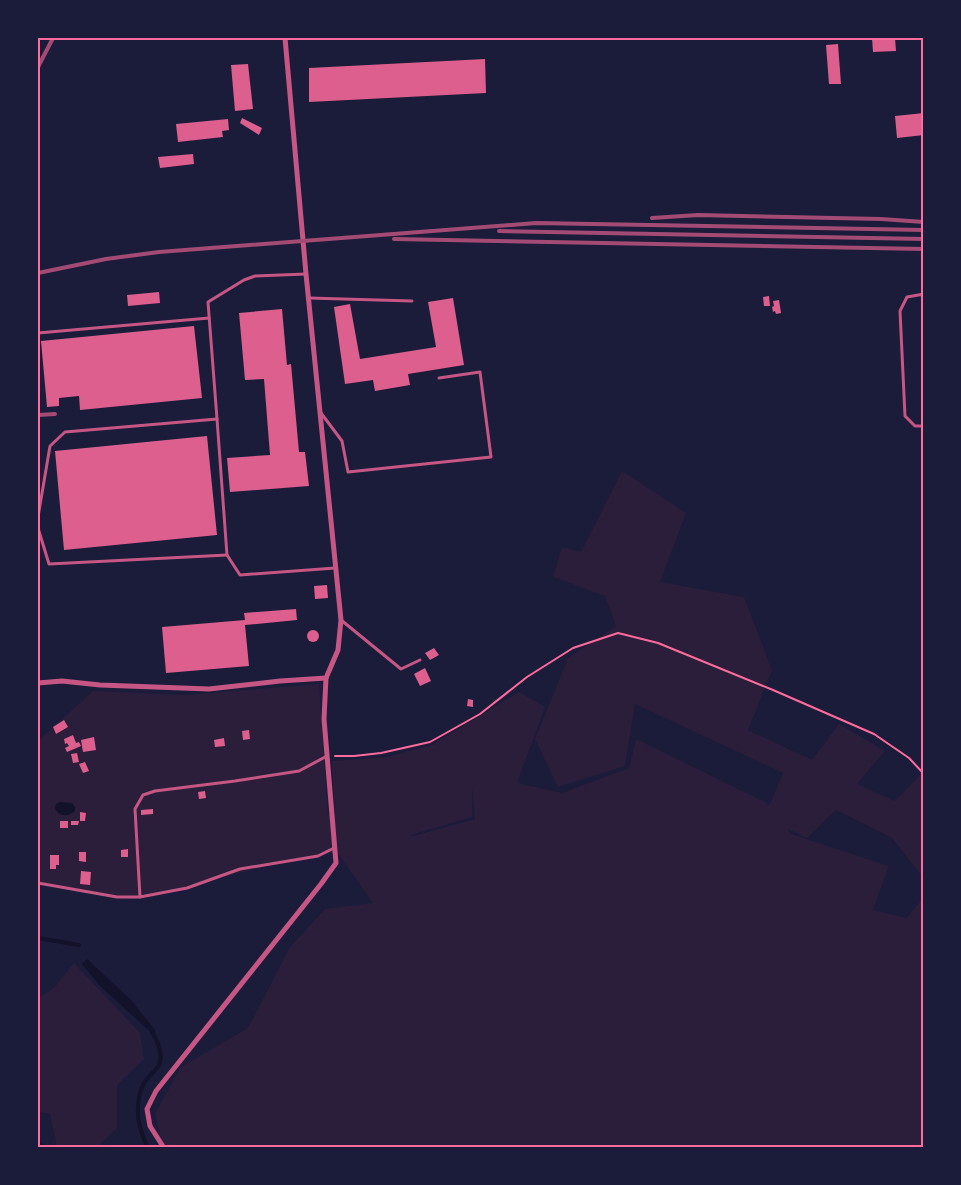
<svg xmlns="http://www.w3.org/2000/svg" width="961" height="1185" viewBox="0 0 961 1185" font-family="Poppins,sans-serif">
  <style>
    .green { fill: #2a1e3b; fill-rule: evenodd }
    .water { fill: #12122b }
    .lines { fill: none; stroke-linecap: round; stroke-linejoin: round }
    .stream { stroke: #12122b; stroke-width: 4 }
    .building { fill: #dd5f8e }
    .path { stroke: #ff6b9d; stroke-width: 2 }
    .service { stroke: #c65784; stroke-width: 3 }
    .minor { stroke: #c65784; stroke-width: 5 }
    .rail { stroke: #a44b75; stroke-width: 4 }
    .neatline { fill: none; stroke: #ff6b9d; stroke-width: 2 }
  </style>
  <rect width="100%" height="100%" fill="#1b1b3a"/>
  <g class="green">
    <path d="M622 471 686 513 660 582 744 597 772 670 748 730 812 760 839 724 885 751 857 784 895 801 923 772V877L892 838 836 810 807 838 788 829 791 834 889 866 873 910 907 918 923 898V1147H162L155 1113 181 1067 248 1028 290 947 325 909 373 903 337 852 295 859 134 899 38 884V741L93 691 185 695 319 684 328 815H335L332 761 386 757 435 744V743L519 692 545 707 517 783 562 793 629 768 636 739 765 802 769 806 783 773 635 704 625 766 558 787 535 739 568 658 616 626 605 596 553 577 562 547 581 552ZM472 786 475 819 413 836 411 835 472 817Z"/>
    <path d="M74 963 140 1033 144 1059 117 1085V1128L97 1147H57L50 1114 38 1112V998L54 988Z"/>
  </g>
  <g class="water">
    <path d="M60 802 72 803 75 807V811C68 817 58 817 55 808L56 804Z"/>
    <path d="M87 959 131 1000 155 1030 156 1037 99 985 82 964Z"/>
  </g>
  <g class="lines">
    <g class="stream">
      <path d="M38 938 79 945"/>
      <path d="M38 1142 42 1146"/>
      <path d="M148 1148C138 1127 134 1109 142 1087 149 1070 166 1071 159 1047 157 1041 156 1037 152 1033"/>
    </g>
  </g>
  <g class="building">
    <path d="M872 38H895L896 51 873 52Z"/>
    <path d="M838 44 841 84H829L826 45Z"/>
    <path d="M485 59 486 93 309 102V68Z"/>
    <path d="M248 64 253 109 235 111 231 65Z"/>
    <path d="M924 113V135L897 138 895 116Z"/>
    <path d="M242 118 262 128 259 135 240 123Z"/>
    <path d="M228 119 229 130 222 131 223 137 178 142 176 124Z"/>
    <path d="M193 154 194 164 160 168 158 157Z"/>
    <path d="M159 292 160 303 128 306 127 295Z"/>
    <path d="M769 296 770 306H764L763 297Z"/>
    <path d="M453 298 464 365 408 374 410 385 375 391 373 380 345 384 334 307 350 304 360 359 436 347 428 302Z"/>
    <path d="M779 300 781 313 776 314 775 311 773 312 772 307 774 306 773 301Z"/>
    <path d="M282 309 287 365 291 364 299 452H305L309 486 230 492 227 458 270 455 264 379 245 380 239 313Z"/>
    <path d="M194 326 202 398 80 410 79 396 59 398V406L47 407 41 341Z"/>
    <path d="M207 436 217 535 64 550 55 451Z"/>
    <path d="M327 585 328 598 315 599 314 586Z"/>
    <path d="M296 609 297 620 245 625 249 666 166 673 162 627 245 620 244 613Z"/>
    <circle cx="313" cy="636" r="6"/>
    <path d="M434 648 439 655 430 660 425 653Z"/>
    <path d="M425 668 431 681 420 686 414 674Z"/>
    <path d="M468 699 473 700V707L467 706Z"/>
    <path d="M64 720 68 727 56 734 53 727Z"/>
    <path d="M249 730 250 739 243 740 242 731Z"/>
    <path d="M73 735 76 743 79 742 81 746 67 752 65 748 69 746 67 743 65 744 64 739Z"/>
    <path d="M94 737 96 750 83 752 81 740Z"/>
    <path d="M224 738 225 746 215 747 214 740Z"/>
    <path d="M77 753 79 762 73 763 71 754Z"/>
    <path d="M85 762 89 771 83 773 79 764Z"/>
    <path d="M205 791 206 798 199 799 198 792Z"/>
    <path d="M153 809V814L141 815V810Z"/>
    <path d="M80 812 86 813 85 821H80Z"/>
    <rect x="60" y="821" width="8" height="7"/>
    <path d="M71 821H79L78 825H71Z"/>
    <path d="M128 849V857H121V850Z"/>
    <path d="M79 852H86V862L79 861Z"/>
    <path d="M50 855H59V865H56V869H50Z"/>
    <path d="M81 871 91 872 90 885 80 884Z"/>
  </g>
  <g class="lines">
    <path class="path" d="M335 756H354L381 753 430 742 480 714 527 677 573 648 618 633 658 643 773 690 874 734 909 758 924 774"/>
    <g class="service">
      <path d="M924 294 907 297 900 311 905 416 915 426H924"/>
      <path d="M309 298 412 301"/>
      <path d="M38 333 209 318"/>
      <path d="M321 413 342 441 348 472 491 457 480 372 439 378"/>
      <path d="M217 419 208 302 244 280 255 276 306 274"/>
      <path d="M38 517 50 446 65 432 217 419 227 555 240 575 335 568"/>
      <path d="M38 528 49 564 227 555"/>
      <path d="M341 620 401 669 420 660"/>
      <path d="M38 883 117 897H140L187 888 240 869 318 856 334 848"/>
      <path d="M140 897 135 809 143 795 155 791 235 781 299 771 327 756"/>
    </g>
    <g class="minor">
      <path d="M38 683 62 681 100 685 209 689 280 681 326 678 338 650 341 620 306 274 285 38"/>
      <path d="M164 1148 150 1126 147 1109 156 1091 321 884 336 863 324 719 326 678"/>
    </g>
    <g class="rail">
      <path d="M38 67 53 38"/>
      <path d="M652 218 698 215 881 219 924 222"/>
      <path d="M499 231 924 239"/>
      <path d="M394 239 924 249"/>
      <path d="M38 273 106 259 159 252 536 223 924 230"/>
      <path d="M38 415 55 414"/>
    </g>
  </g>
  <rect width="961" height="1185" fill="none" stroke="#1b1b3a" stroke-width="78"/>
  <rect x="39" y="39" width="883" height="1107" class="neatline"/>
</svg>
